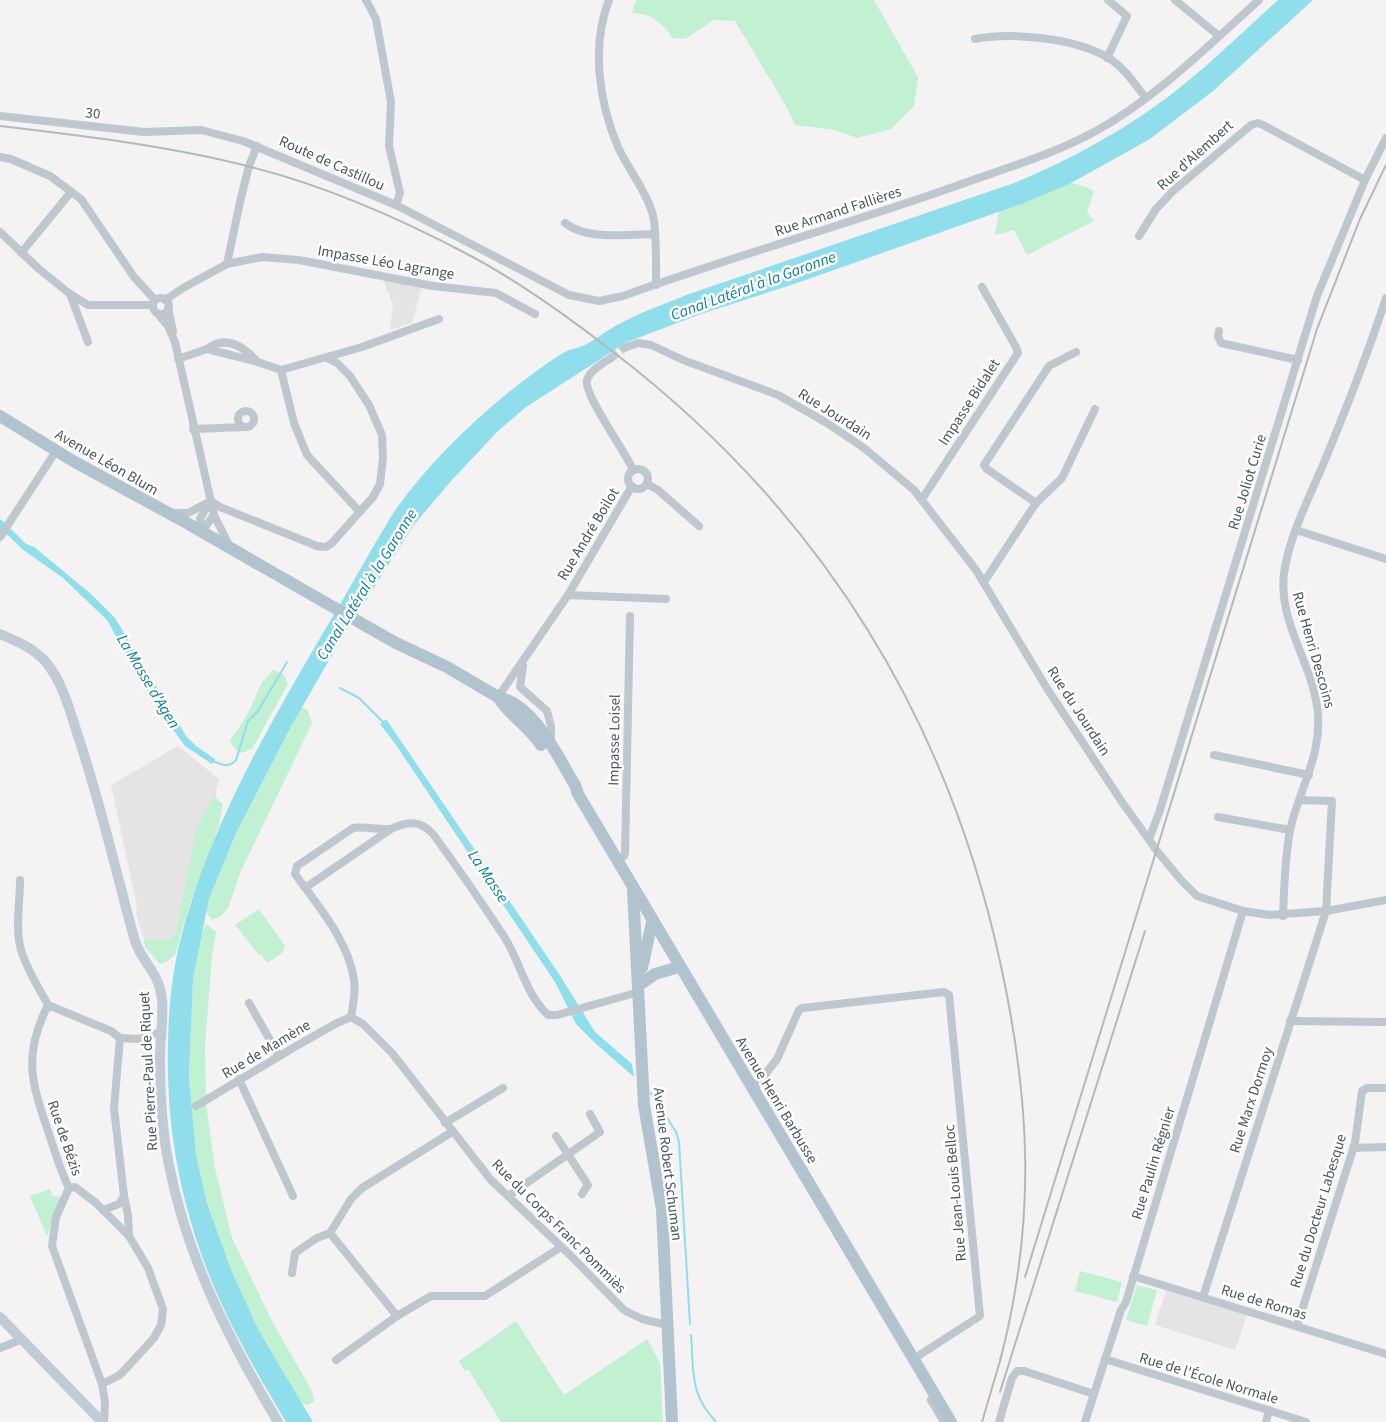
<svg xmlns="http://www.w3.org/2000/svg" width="1386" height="1422" viewBox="0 0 1386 1422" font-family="'Source Sans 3',sans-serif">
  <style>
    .education { fill: #e5e3e4 }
    .green { fill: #c2f0d2 }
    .water { fill: #90ddec }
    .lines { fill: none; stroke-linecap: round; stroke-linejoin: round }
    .stream { stroke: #90ddec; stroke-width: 2 }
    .street-tunnel { stroke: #cacbcd; stroke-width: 8; stroke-dasharray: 8 4; stroke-linecap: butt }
    .street { stroke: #bec7ce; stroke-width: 8 }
    .secondary { stroke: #c0cbd5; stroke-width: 10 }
    .primary { stroke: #b2c3d0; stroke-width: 12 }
    .rail { stroke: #b4b8bc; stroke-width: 2 }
    .labels { text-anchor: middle; stroke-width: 5; stroke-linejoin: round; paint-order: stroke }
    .street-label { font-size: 15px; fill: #4a565f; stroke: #fff }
    .water-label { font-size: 16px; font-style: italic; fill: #0e8196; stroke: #fff }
  </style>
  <rect width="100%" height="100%" fill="#f4f2f2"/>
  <g class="education">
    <path d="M383 279 422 286 412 323 390 330 393 305Z"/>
    <path d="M178 746 219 779 216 791 196 829 176 931 170 940H144L136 913 137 906 111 785Z"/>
    <path d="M1166 1291 1247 1315 1235 1350 1155 1325Z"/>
  </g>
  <g class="green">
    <path d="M636 0H874L918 77 914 106 891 129 857 138 835 130 795 125 786 106 735 21 714 20 685 39 673 38C661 22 653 14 632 13Z"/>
    <path d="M1071 183 1084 186 1094 191 1087 212 1094 221 1027 255 1014 230 995 235 999 211Z"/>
    <path d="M274 670 284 675 288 684 252 749 241 753 235 749 230 741 246 717 262 682Z"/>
    <path d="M301 708 307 709 312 723 241 871 228 908 221 916 212 920 206 912 209 899 236 833Z"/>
    <path d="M216 791V798L223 804 218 829 191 900 175 955 166 962 160 964 145 947 144 940H170L176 931 196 829Z"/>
    <path d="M259 909 285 946 283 952 267 963 261 954 259 955 235 925Z"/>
    <path d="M206 924 216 932 212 956 205 1046 206 1104 215 1168 232 1238 273 1323 312 1391 314 1401 308 1405 302 1404 259 1331 231 1270 207 1203 196 1155 189 1077 193 977 198 945Z"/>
    <path d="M50 1189 52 1196 60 1197 47 1236 30 1196Z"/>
    <path d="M1080 1271 1122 1282 1117 1302 1075 1291Z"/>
    <path d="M1137 1285 1157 1290 1147 1326 1126 1320Z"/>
    <path d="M516 1321 564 1395 647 1339 660 1363 663 1422H501L468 1369 465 1371 459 1361Z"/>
  </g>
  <g class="water">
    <path d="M1278 0H1313L1213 91 1150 139 1071 183 1024 203 797 283 701 314 627 342 526 407 497 432 451 481 413 526 340 641 293 723 236 833 209 899 193 978 189 1077 196 1155 207 1203 231 1270 259 1331 313 1422H286C270 1394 253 1367 239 1339 195 1257 169 1164 168 1071 167 1031 170 980 180 942 207 831 266 731 323 633 347 594 368 554 392 515 422 471 463 430 504 396 519 384 549 361 565 352 571 349 578 348 585 345 597 339 607 330 619 324 641 312 665 304 689 294L1017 182C1059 164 1100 143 1138 118 1189 85 1233 41 1278 0Z"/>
    <path d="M0 520 3 521 26 544 34 547 91 594 115 618 186 736 196 746 215 759 212 764 185 746 171 727 141 680 107 620 63 578 22 549 9 536 0 532Z"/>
    <path d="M386 719 561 977 595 1032 632 1064 634 1077 595 1043 576 1024 555 982 396 745 380 724Z"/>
  </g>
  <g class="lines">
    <g class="stream">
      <path d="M340 688 359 698 384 723"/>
      <path d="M213 761C222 765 229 768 236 760L248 721 258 711 287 662"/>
      <path d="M651 1093 676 1132 679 1142 690 1324"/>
      <path d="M691 1335C694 1372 689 1393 716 1422"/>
    </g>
    <path class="street-tunnel" d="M611 358 624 348"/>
    <g class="street">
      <path d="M366 0 376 19 391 102 389 146 400 193 396 205"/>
      <path d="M609 0C591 46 599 103 618 147 628 169 645 189 652 212 657 226 656 268 656 285"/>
      <path d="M1175 0 1219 36"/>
      <path d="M975 39C1013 32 1073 38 1107 57 1123 66 1134 83 1145 97"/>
      <path d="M1107 58 1127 16 1108 0"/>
      <path d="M0 116 144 132 201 130 243 141 396 205 569 295 599 301 623 296C733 256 846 225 956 186 1003 169 1052 155 1096 131 1157 97 1208 46 1259 0"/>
      <path d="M0 157 11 159 50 176 81 199 134 277 155 300"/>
      <path d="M565 223C588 241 626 234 654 234"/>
      <path d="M0 232 39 269 70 294 88 305H153"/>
      <path d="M1139 236 1156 209 1172 192 1251 125 1258 123 1263 125 1365 180"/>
      <path d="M21 253 71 192"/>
      <path d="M227 264 262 257 299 260 433 286 496 293 535 314"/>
      <path d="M70 294 88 342"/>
      <circle cx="161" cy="306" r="8"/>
      <path d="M165 300 183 288 227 264 240 202 249 166 257 146"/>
      <path d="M168 308 173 331"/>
      <path d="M157 313 168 326 175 342 214 515 230 547"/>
      <path d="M1219 331 1218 336 1221 343 1298 360"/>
      <path d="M624 348 638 343 651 345 683 360 778 395 827 423 864 448 914 490 976 570 1048 690 1122 802 1157 851 1181 880 1197 896 1243 911 1270 915 1326 911 1386 900"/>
      <path d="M207 349C225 335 243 346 257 361"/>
      <path d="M611 358C603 363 590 370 587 380 583 394 626 452 633 470"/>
      <path d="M178 359 207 349 258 362 281 370 294 423 307 455 359 511"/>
      <path d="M281 370 362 347 439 319"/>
      <circle cx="246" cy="419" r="8"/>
      <path d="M193 429 246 427"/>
      <circle cx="638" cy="479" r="10"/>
      <path d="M647 484 658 490 699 526"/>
      <path d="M922 499 1018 353 1016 347 982 287"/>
      <path d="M211 501 220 507 317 546 326 547 332 543 373 497 380 484 383 458 382 435 369 405 350 376 337 363 327 358"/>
      <path d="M1036 503 987 469 984 465 1049 366 1076 352"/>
      <path d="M173 513H188L211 501"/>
      <path d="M1296 530 1386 559"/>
      <path d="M201 531 200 519 208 504"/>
      <path d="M201 532 214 515"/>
      <path d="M0 537 56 451"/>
      <path d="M984 582 1036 503 1062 478 1095 409"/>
      <path d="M568 595 632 486"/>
      <path d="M523 666 520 687 547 711 551 726V743"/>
      <path d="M498 697 568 595 666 599"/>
      <path d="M1214 755 1309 775"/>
      <path d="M1218 817 1290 830"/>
      <path d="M1149 839 1159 813 1317 296 1365 180 1386 138"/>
      <path d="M617 860 624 856 625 853 630 616"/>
      <path d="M20 880C20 902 15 929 21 950 27 970 39 988 48 1005"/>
      <path d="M305 888 391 829C407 821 420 820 433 834 458 868 482 903 505 938 521 964 525 993 548 1015H557L639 992"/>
      <path d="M1283 916C1284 888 1285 857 1290 830 1300 786 1324 753 1317 706 1310 658 1275 617 1285 567 1292 530 1311 494 1325 460 1347 407 1368 353 1386 298"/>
      <path d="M249 1003 279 1056"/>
      <path d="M351 1017 363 1024 392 1053 491 1180 570 1255 624 1310 642 1319 667 1325"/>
      <path d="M351 1017C353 1005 356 993 354 980 348 940 318 906 295 874L297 866 353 828C362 826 379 830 390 829"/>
      <path d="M1290 1021 1386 1022"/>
      <path d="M239 1079 293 1196"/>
      <path d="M754 1089 777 1059 799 1010 802 1008 944 992 949 995 980 1316 918 1356"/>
      <path d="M196 1106 298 1045 337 1023 351 1017"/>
      <path d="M445 1123 503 1088"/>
      <path d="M452 1132 362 1188 351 1199 330 1233 397 1316 431 1296H485L561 1247"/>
      <path d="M556 1136 588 1185 582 1194"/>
      <path d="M1353 1148 1386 1147"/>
      <path d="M69 1188 75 1187 96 1203 129 1236 148 1268 163 1309 161 1325 154 1338 120 1375 102 1384"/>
      <path d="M124 1196 128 1215 129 1236"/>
      <path d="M508 1196 600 1132 590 1114"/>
      <path d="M103 1210 119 1204 124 1196 114 1108 120 1038"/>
      <path d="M292 1273 295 1253 317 1238 330 1233"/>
      <path d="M1133 1276 1386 1354"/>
      <path d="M1203 1297 1326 911 1332 801 1300 800"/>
      <path d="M1297 1326 1355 1143 1362 1091 1367 1088H1386"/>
      <path d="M0 1348 20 1340"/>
      <path d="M1105 1359 1306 1422"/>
      <path d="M336 1360 397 1316"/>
      <path d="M931 1400 944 1422"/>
      <path d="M104 1422 105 1402 102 1384 52 1246 56 1217 69 1188C60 1170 55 1151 48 1131 31 1081 23 1055 48 1005L111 1031 120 1038 138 1039 161 1032"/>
      <path d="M999 1422 1012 1378 1017 1371H1024L1094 1394"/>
      <path d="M1085 1422 1121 1310 1126 1302 1243 911"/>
      <path d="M1266 1422 1269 1410"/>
    </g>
    <g class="secondary">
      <path d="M0 634C17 641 33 648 46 662 63 683 70 711 78 736 101 804 116 873 135 941 141 960 158 973 161 993 165 1014 160 1036 160 1057 160 1091 162 1132 169 1165 187 1258 230 1342 278 1422"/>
      <path d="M0 1317 102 1422"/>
    </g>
    <g class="primary">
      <path d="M0 416 73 461 185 522 394 642 447 667 498 697C535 705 557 756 575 785L578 794 951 1422"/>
      <path d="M498 697C510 716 529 726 541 745"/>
      <path d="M633 890 644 1105 662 1210 672 1422"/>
      <path d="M642 968 652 922"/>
      <path d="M639 985 655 974 679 967"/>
    </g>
    <g class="rail">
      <path d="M0 126C84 136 169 146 251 167 326 186 401 219 469 255 520 282 567 316 612 351 817 508 947 714 1001 966 1031 1104 1036 1224 1000 1361"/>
      <path d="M1025 1277 1317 329 1360 219 1386 165"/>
      <path d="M1000 1392 1145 931"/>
      <path d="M982 1422 1002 1354"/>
    </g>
  </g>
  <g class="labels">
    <g class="street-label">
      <text transform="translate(93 113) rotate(6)" y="5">30</text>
      <text transform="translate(1195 155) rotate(-42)" y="5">Rue d'Alembert</text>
      <text transform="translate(332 163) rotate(24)" y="5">Route de Castillou</text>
      <text transform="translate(838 211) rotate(-18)" y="5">Rue Armand Fallières</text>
      <text transform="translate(386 262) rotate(10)" y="5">Impasse Léo Lagrange</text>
      <text transform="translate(969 402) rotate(-57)" y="5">Impasse Bidalet</text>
      <text transform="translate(835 414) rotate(32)" y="5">Rue Jourdain</text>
      <text transform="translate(107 462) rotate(30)" y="5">Avenue Léon Blum</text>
      <text transform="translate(1247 482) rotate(-73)" y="5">Rue Joliot Curie</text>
      <text transform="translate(588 534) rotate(-59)" y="5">Rue André Boilot</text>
      <text transform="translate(1314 650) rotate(74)" y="5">Rue Henri Descoins</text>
      <text transform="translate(1079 711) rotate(57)" y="5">Rue du Jourdain</text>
      <text transform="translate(614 740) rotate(-89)" y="5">Impasse Loisel</text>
      <text transform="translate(266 1049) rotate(-31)" y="5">Rue de Mamène</text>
      <text transform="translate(148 1071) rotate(-93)" y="5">Rue Pierre-Paul de Riquet</text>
      <text transform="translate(777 1100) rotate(59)" y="5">Avenue Henri Barbusse</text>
      <text transform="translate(1251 1100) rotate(-72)" y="5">Rue Marx Dormoy</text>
      <text transform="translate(65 1138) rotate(71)" y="5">Rue de Bézis</text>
      <text transform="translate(1153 1163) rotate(-73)" y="5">Rue Paulin Régnier</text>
      <text transform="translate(668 1164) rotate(83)" y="5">Avenue Robert Schuman</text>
      <text transform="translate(955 1193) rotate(-95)" y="5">Rue Jean-Louis Belloc</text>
      <text transform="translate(1318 1211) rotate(-73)" y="5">Rue du Docteur Labesque</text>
      <text transform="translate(559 1226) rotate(45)" y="5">Rue du Corps Franc Pommiès</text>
      <text transform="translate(1264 1302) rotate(17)" y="5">Rue de Romas</text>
      <text transform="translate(1209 1378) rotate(17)" y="5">Rue de l'École Normale</text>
    </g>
    <g class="water-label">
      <text transform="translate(753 285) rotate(-20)" y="6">Canal Latéral à la Garonne</text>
      <text transform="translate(366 584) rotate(-58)" y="6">Canal Latéral à la Garonne</text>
      <text transform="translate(149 681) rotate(59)" y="6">La Masse d'Agen</text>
      <text transform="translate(489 876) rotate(56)" y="6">La Masse</text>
    </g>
  </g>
</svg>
